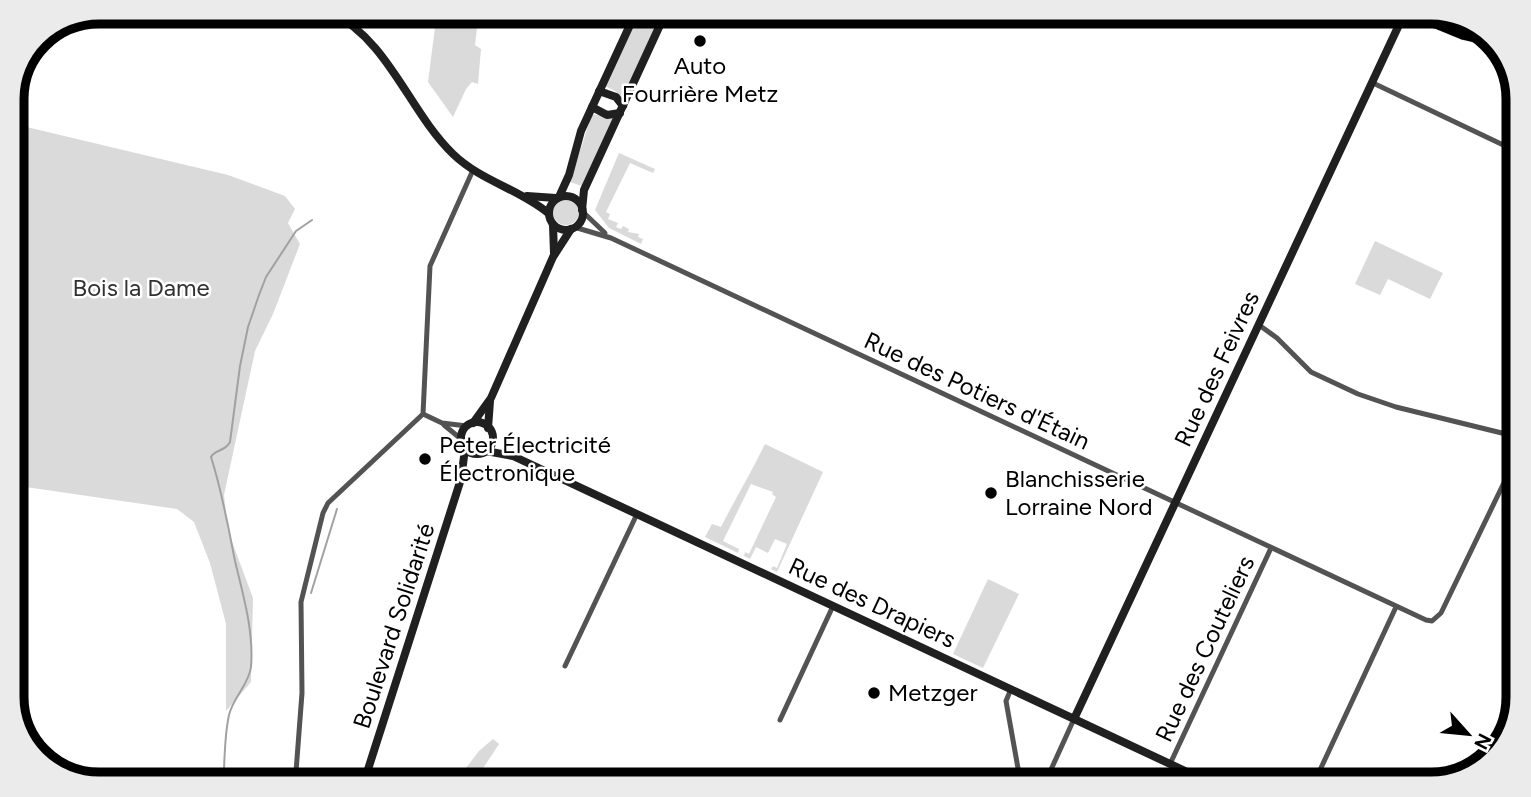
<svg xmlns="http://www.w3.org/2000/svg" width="1531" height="797" viewBox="0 0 1531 797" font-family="Figtree,sans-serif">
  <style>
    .green { fill: #dadada }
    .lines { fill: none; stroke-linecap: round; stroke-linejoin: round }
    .stream { stroke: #a1a1a1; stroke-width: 2 }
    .highway-casing { stroke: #dbdbdb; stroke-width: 11 }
    .street { stroke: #535353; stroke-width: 5 }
    .secondary { stroke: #202020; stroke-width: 8 }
    .highway { stroke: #000; stroke-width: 10 }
    .poi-dot { fill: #000; stroke: #fff; stroke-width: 2.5 }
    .labels { text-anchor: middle; stroke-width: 5; stroke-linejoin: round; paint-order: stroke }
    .poi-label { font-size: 24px; fill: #000; stroke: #fff; text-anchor: start }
    .park-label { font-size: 24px; fill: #313131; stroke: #fff }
    .street-label { font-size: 24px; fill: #000; stroke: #fff }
    .rim { fill: none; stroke: #000; stroke-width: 9 }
  </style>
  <rect width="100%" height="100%" fill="#fff"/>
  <g class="green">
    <path d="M437 12H479L475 45 481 49 478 84 472 82 466 89 453 117 428 82Z"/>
    <path d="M639 12H662L622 98 615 91 605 86Z"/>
    <path d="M592 114 614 118 582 186 570 182Z"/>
    <path d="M14 124 228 175 285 196 295 209 288 223 300 244 273 314 255 351 224 495 228 531 253 598 251 682 226 711V624L210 563 194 522 177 509 12 485Z"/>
    <path d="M619 153 655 169 653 173 630 163 606 212 610 214 608 219 618 223 616 227 621 229 623 226 629 229 628 232 639 234 638 237 643 239 641 244 609 228 595 210Z"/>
    <circle cx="566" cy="212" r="13"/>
    <path d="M1375 241 1443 273 1430 299 1388 279 1380 295 1355 284Z"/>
    <path d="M765 444 823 472 777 572 771 569 773 566 777 568 787 544 775 539 768 553 756 547 750 559 744 556 745 552 749 554 776 497 772 494 773 492 751 484 723 541 739 549 738 553 705 537 712 524 721 527C735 499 751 473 765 444Z"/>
    <path d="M988 579 1019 594 983 668 953 654Z"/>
    <path d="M493 739 499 744 472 785H453L479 751Z"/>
  </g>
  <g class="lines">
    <g class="stream">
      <path d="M311 593 337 509"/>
      <path d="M223 785C225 762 224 737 229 715 233 698 249 684 251 667 254 631 243 595 235 561 228 526 222 491 211 457 215 449 225 452 230 442L240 366 248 327 259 295 266 277 296 231 312 220"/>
    </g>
    <g class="highway-casing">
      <path id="highway" d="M1408 12 1464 35 1494 42"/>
    </g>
    <g class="street">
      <path d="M1373 83 1518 152"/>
      <path d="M583 212 605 233"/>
      <path d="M574 227 611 238 1426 620 1432 621 1441 613 1513 464"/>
      <path d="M1259 325 1277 338 1311 372 1358 394 1396 407 1514 436"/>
      <path d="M423 414 442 423 467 426"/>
      <path d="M444 425 461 439"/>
      <path d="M565 666 637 514"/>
      <path d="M1011 689 1006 701 1021 785"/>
      <path d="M780 720 833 606"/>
      <path d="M1170 764 1271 548"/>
      <path d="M1434 784 1504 742"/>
      <path d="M295 785 302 693 301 602 323 513 328 503 423 414 430 266 473 170"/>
      <path d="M1044 785 1074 719"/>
      <path d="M1313 785 1396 607"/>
    </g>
    <g class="secondary">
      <path d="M331 12C390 42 408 110 453 154 481 181 519 189 548 213"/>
      <path d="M599 91 616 97 623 106"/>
      <path d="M592 107 607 115 620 113"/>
      <path d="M527 196 556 198"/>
      <circle cx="566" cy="213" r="17"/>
      <path d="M559 197 569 175 581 131 636 12"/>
      <path d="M582 210 584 190 666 12"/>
      <path d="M553 225 554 253"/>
      <circle cx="477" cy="438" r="16"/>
      <path d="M473 423 491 398 553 257 571 229"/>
      <path d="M488 428 490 401"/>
      <path d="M486 451 513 456 1215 785"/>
      <path d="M1074 719 1405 12"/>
      <path d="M363 785 461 479 465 449"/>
    </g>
    <use href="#highway" class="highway"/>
  </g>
  <g class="poi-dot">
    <circle cx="700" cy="41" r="7"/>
    <circle cx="425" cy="459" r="7"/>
    <circle cx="991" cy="493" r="7"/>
    <circle cx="874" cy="693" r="7"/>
  </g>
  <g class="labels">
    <g class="poi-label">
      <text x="700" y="74" text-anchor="middle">Auto<tspan x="700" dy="28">Fourrière Metz</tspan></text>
      <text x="439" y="453">Peter Électricité<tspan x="439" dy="28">Électronique</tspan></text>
      <text x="1005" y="487">Blanchisserie<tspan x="1005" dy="28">Lorraine Nord</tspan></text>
      <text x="888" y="701">Metzger</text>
    </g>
    <g class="park-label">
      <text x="141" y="296">Bois la Dame</text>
    </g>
    <g class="street-label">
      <text transform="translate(1217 369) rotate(-65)" y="8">Rue des Feivres</text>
      <text transform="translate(977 391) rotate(25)" y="8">Rue des Potiers d'Étain</text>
      <text transform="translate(872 603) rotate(25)" y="8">Rue des Drapiers</text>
      <text transform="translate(394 626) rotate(-72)" y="8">Boulevard Solidarité</text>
      <text transform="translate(1205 649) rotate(-65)" y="8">Rue des Couteliers</text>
    </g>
  </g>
  <path d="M0 0H1531V797H0ZM99 24H1431A75 75 0 0 1 1506 99V697A75 75 0 0 1 1431 772H99A75 75 0 0 1 24 697V99A75 75 0 0 1 99 24Z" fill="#ebebeb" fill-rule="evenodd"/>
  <path class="rim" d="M99 24H1431A75 75 0 0 1 1506 99V697A75 75 0 0 1 1431 772H99A75 75 0 0 1 24 697V99A75 75 0 0 1 99 24Z"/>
  <g transform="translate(1468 734) rotate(117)" stroke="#ffffff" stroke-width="5" paint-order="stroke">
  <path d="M0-5L12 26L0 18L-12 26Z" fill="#000000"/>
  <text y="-10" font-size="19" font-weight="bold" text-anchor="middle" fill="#000000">N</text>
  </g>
</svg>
